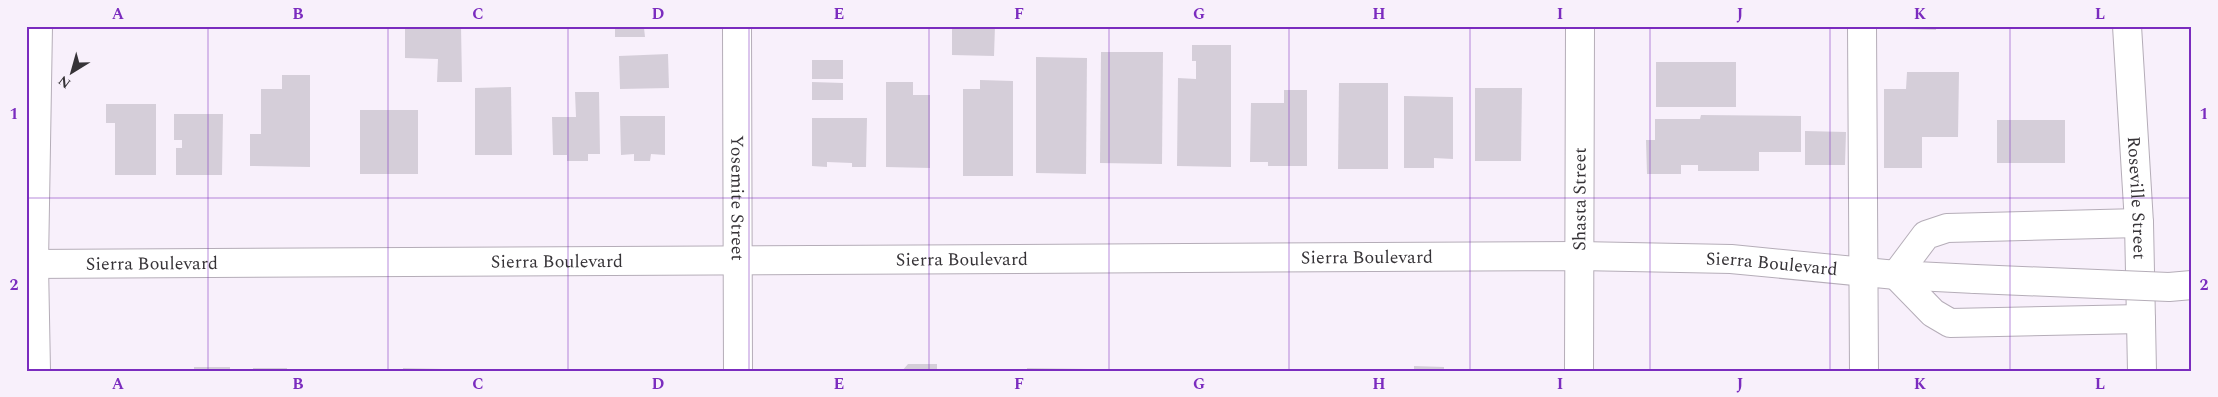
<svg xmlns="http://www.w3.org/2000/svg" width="2218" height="397" viewBox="0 0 2218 397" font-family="Spectral,serif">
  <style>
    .building { fill: #d5ced9 }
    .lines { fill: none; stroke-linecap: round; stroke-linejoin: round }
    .minor-casing { stroke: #b5adb8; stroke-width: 30 }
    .minor { stroke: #fff; stroke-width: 28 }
    .minor-bridge-casing { stroke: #b5adb8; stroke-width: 30; stroke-linecap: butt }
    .minor-bridge { stroke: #fff; stroke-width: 28 }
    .grid { fill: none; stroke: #7b2cbf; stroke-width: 1; stroke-opacity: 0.55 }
    .labels { text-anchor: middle; stroke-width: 4; stroke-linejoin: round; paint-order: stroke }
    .street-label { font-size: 18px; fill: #363337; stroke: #f8f0fb }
    .neatline { fill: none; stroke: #7b2cbf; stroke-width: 2 }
    .grid-label { font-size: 16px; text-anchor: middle; font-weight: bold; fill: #7b2cbf }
  </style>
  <rect width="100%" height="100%" fill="#f8f0fb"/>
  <g class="building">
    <path d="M405 26H461L462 82H437L438 59 405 58Z"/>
    <path d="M615 26H656V28H644L645 37H615Z"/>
    <path d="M952 26H995L994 56 952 55Z"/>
    <path d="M1905 26H1936V30L1905 29Z"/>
    <path d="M1192 45H1231V167L1177 166 1178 78 1196 79V61H1192Z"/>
    <path d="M1101 52H1163L1162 164 1100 163Z"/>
    <path d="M668 54 669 88 620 89 619 56Z"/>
    <path d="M1036 57 1087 58 1086 174 1036 173Z"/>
    <rect x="812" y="60" width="31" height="19"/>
    <rect x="1656" y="62" width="80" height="45"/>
    <path d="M1907 72H1959L1958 137H1922V168H1884V89H1906Z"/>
    <path d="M282 75H310V167L250 166V134H261V89H282Z"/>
    <path d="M980 80 1013 81V176H963V89H980Z"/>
    <path d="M812 82 843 83V100H812Z"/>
    <path d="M886 82H913V95H930V168L886 167Z"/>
    <path d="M1339 83H1388V169H1338Z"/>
    <path d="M511 87 512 155H475V88Z"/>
    <path d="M1475 88H1522L1521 161H1475Z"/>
    <path d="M1284 90H1307V166H1268V162H1250L1251 103H1284Z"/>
    <path d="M575 92H599L600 154H588V161H567V155H553L552 117H576Z"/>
    <path d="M1404 96 1453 97V159L1434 158V168H1404Z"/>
    <path d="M106 104H156V175H115V123H106Z"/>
    <rect x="360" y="110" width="58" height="64"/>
    <path d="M174 114H223L222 175H176V148H182V140H174Z"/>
    <path d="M1701 115 1801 116V152H1759V171H1698V165H1681V174H1647L1646 140H1655V119H1700Z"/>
    <path d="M620 116H665V155L651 154 650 161H634V154L621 155Z"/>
    <path d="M812 118H867L866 167H852V163L827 162V167L812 166Z"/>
    <rect x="1997" y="120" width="68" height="43"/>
    <path d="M1805 131 1846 132 1845 165H1805Z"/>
    <path d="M908 364H937V371H902Z"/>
    <path d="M1414 366 1444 367V371H1414Z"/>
    <rect x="194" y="367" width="36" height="4"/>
    <rect x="253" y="368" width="34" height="3"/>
    <path d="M403 368 443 369V371H403Z"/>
    <path d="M1027 368 1088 369V371H1027Z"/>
  </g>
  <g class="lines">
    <g class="minor-casing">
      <g id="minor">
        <path id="s1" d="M737 26 738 371"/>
        <path d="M1862 26 1864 371"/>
        <path id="s2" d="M2127 26 2139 223 2142 371"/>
        <path id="s3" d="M26 264 1579 256 1731 259 1896 275 1975 279"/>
        <path d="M1896 275 1926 235 1947 228 2139 223"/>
        <path d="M1896 275 1933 313 1950 323 2141 319"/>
        <path d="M36 371 34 264 38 26"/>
        <path id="s4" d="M1579 371 1580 26"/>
      </g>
    </g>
    <use href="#minor" class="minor"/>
    <g class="minor-bridge-casing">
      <path id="minor-bridge" d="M1975 279 2169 287 2192 285"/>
    </g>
    <use href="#minor-bridge" class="minor-bridge"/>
  </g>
  <path class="grid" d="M208 26V371M388 26V371M568 26V371M749 26V371M929 26V371M1109 26V371M1289 26V371M1470 26V371M1650 26V371M1830 26V371M2010 26V371M26 198H2192"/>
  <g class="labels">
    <g class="street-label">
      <text dy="6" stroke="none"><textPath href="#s1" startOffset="172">Yosemite Street</textPath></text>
      <text dy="6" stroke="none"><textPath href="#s4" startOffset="172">Shasta Street</textPath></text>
      <text dy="6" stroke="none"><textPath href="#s2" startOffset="172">Roseville Street</textPath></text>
      <text dy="6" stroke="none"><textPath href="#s3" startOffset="1341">Sierra Boulevard</textPath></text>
      <text dy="6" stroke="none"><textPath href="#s3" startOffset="936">Sierra Boulevard</textPath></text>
      <text dy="6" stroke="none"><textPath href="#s3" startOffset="531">Sierra Boulevard</textPath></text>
      <text dy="6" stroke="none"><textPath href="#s3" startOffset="126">Sierra Boulevard</textPath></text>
      <text dy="6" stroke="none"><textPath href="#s3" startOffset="1746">Sierra Boulevard</textPath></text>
    </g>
  </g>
  <rect width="2218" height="397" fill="none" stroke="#f8f0fb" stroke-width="55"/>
  <g transform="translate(72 72) rotate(217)" stroke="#f8f0fb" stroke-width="4" paint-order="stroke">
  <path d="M0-4L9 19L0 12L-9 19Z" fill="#363337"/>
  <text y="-8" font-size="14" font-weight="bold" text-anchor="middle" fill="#363337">N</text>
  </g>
  <rect x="28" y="28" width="2162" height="342" class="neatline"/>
  <g class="grid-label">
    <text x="118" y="19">A</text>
    <text x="298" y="19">B</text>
    <text x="478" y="19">C</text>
    <text x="658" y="19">D</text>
    <text x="839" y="19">E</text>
    <text x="1019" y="19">F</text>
    <text x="1199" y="19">G</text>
    <text x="1379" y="19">H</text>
    <text x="1560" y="19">I</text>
    <text x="1740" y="19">J</text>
    <text x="1920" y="19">K</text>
    <text x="2100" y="19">L</text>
    <text x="14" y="119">1</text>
    <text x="2204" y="119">1</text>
    <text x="14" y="290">2</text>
    <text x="2204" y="290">2</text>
    <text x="118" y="389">A</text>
    <text x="298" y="389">B</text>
    <text x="478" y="389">C</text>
    <text x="658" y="389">D</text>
    <text x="839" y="389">E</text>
    <text x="1019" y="389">F</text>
    <text x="1199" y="389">G</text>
    <text x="1379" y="389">H</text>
    <text x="1560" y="389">I</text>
    <text x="1740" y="389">J</text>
    <text x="1920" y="389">K</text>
    <text x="2100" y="389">L</text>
  </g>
</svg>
